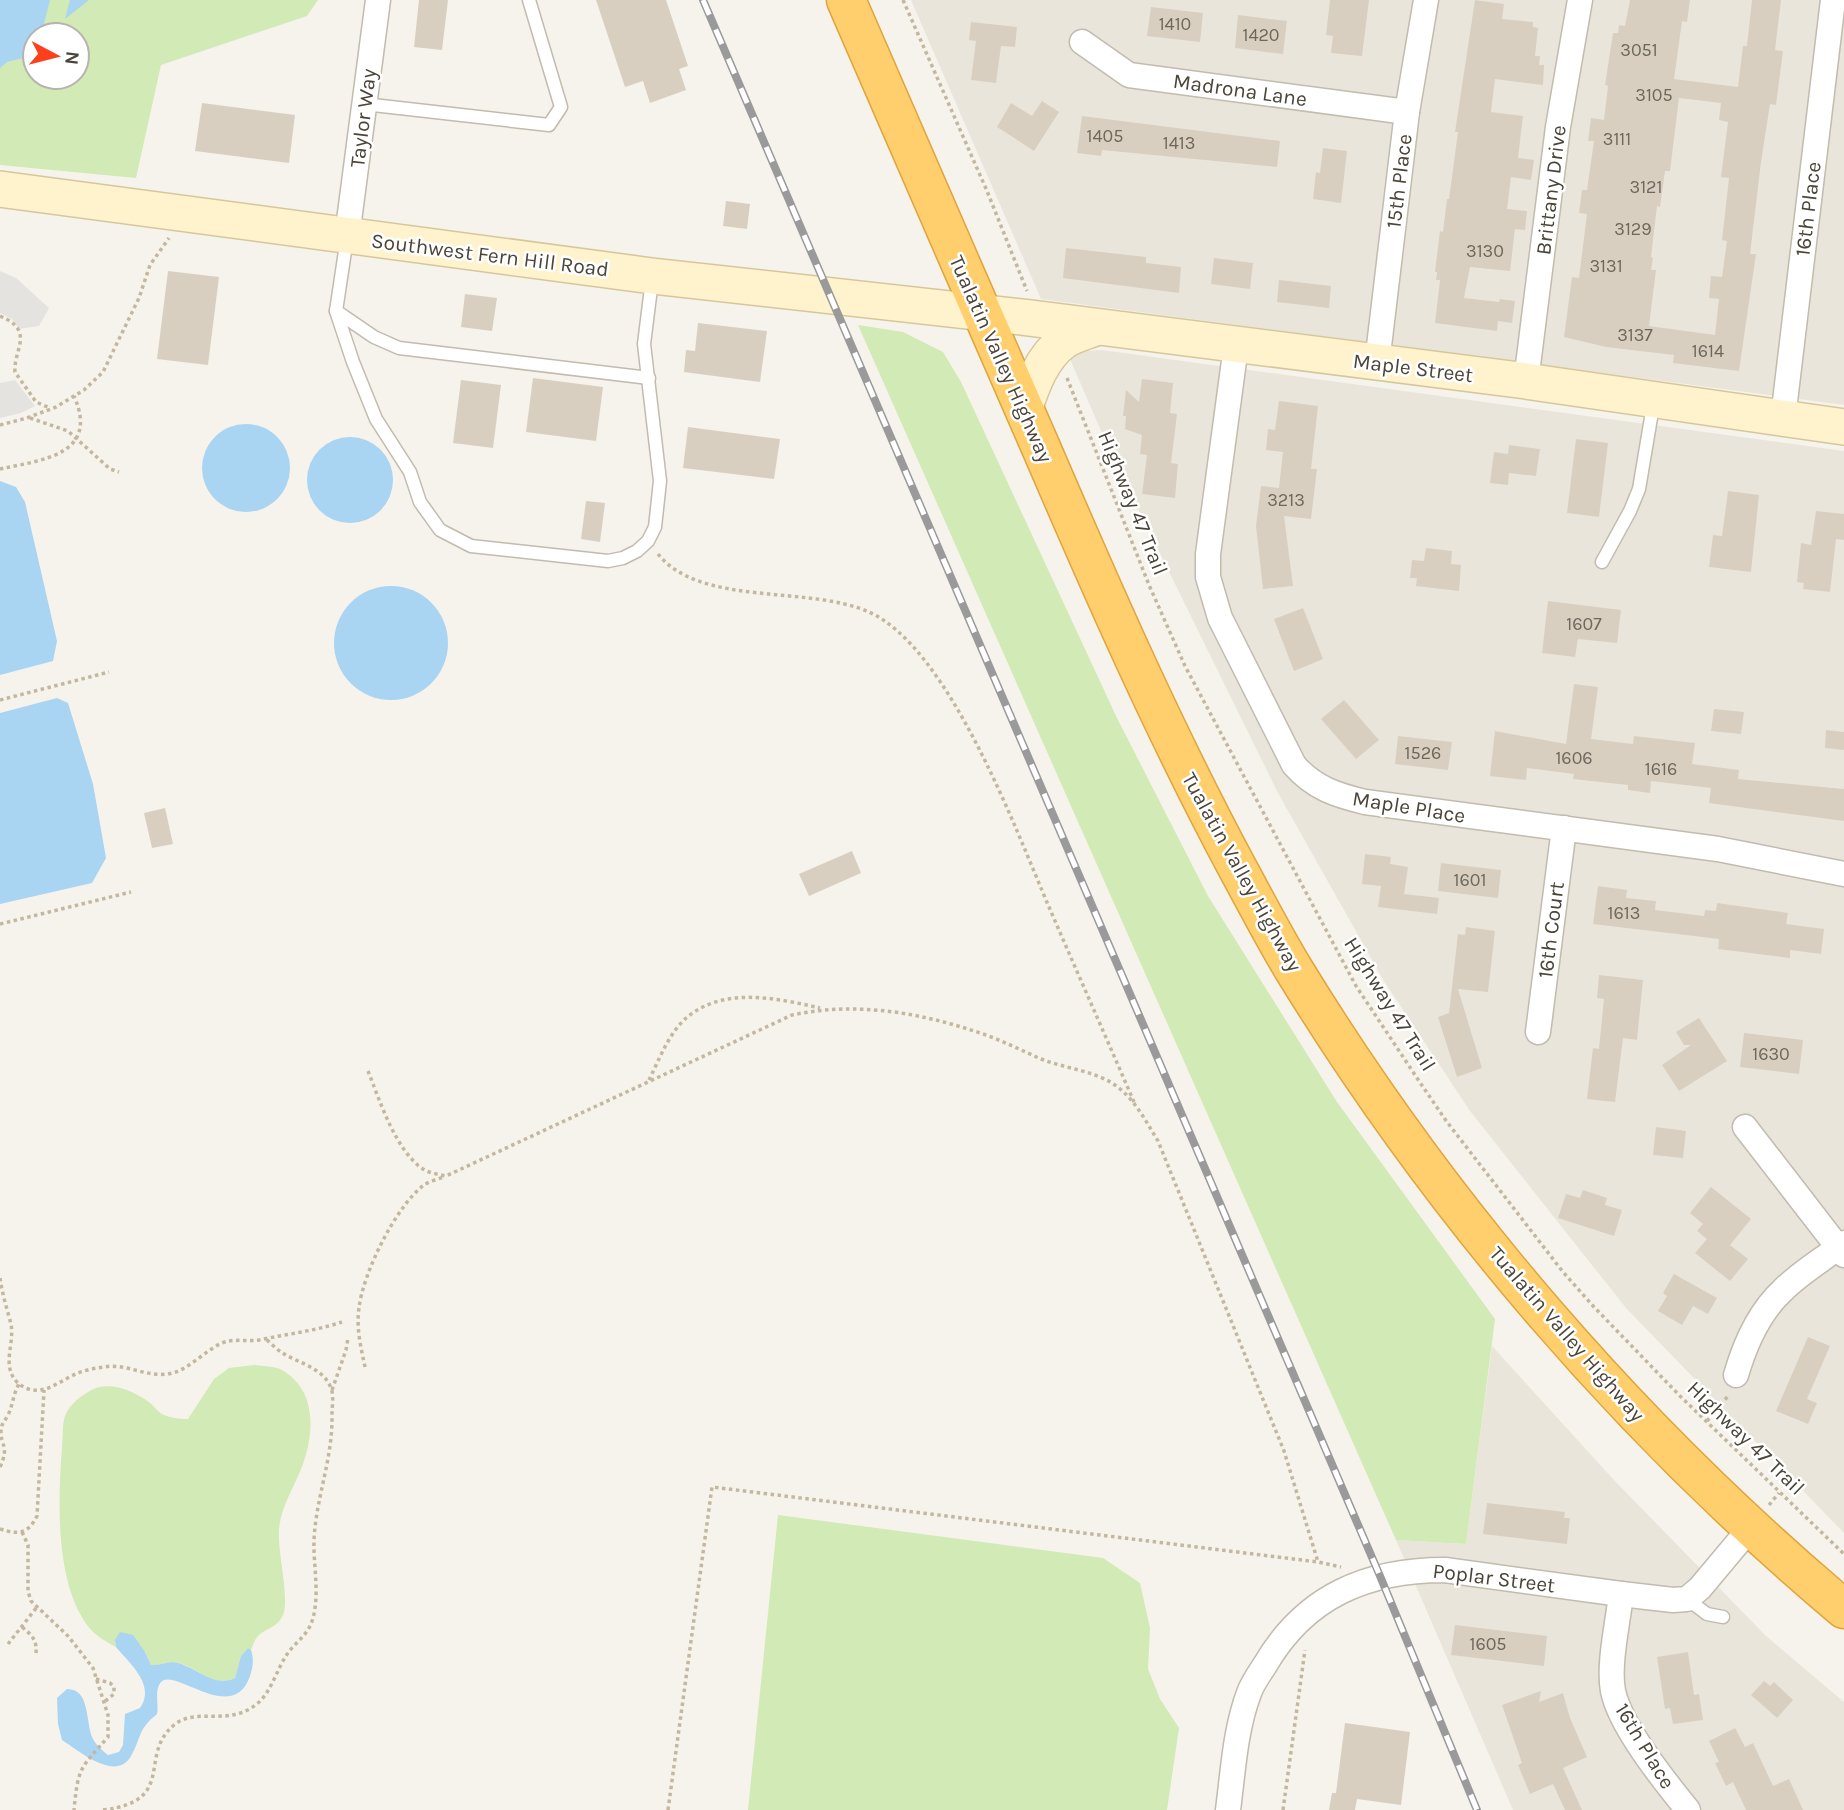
<svg xmlns="http://www.w3.org/2000/svg" width="1844" height="1810" viewBox="0 0 1844 1810" font-family="Karla,sans-serif">
  <style>
    .residential { fill: #eae5da }
    .green { fill: #d2eab5; fill-rule: evenodd }
    .parking { fill: #e5e3e0 }
    .water { fill: #a9d4f2 }
    .building { fill: #d8cfc1; fill-rule: evenodd }
    .lines { fill: none; stroke-linecap: round; stroke-linejoin: round }
    .lane-casing { stroke: #c2bbae; stroke-width: 15 }
    .street-casing { stroke: #c2bbae; stroke-width: 27 }
    .secondary-casing { stroke: #d6c79b; stroke-width: 38 }
    .highway-casing { stroke: #e0a43c; stroke-width: 41 }
    .path { stroke: #c4b79f; stroke-width: 3.5; stroke-dasharray: 3.5 3.5; stroke-linecap: butt }
    .lane { stroke: #fff; stroke-width: 12 }
    .street { stroke: #fff; stroke-width: 24 }
    .secondary { stroke: #fff3cd; stroke-width: 35 }
    .highway { stroke: #ffcf6e; stroke-width: 38 }
    .rail-casing { stroke: #9a9a9a; stroke-width: 8 }
    .rail { stroke: #fff; stroke-width: 5; stroke-dasharray: 16; stroke-linecap: butt }
    .labels { text-anchor: middle; stroke-width: 5; stroke-linejoin: round; paint-order: stroke }
    .number-label { font-size: 18px; fill: #6e675b }
    .street-label { font-size: 21px; fill: #4b4439; stroke: #fff }
  </style>
  <rect width="100%" height="100%" fill="#f6f3ec"/>
  <g class="residential">
    <path d="M911 0H1844V405L1041 299Z"/>
    <path d="M1102 350 1844 451V1533L1626 1308 1470 1111 1384 981 1278 793 1112 456 1069 357 1084 351Z"/>
    <path d="M1492 1346 1613 1479 1766 1636 1844 1702V1810H1513L1396 1540 1466 1544Z"/>
  </g>
  <g class="green">
    <path d="M0 0H318L307 16 161 65 136 178 0 165ZM35 35H77V77H35Z"/>
    <path d="M858 325 903 332 943 352 961 382 1117 718 1208 896 1337 1102 1495 1319 1466 1544 1396 1540Z"/>
    <path d="M254 1365C262 1366 272 1366 280 1369 316 1388 315 1430 303 1464 295 1486 281 1506 279 1529 277 1551 290 1599 283 1615 278 1627 267 1628 259 1635 255 1638 253 1645 251 1650L248 1648 241 1656 235 1678C211 1688 197 1666 178 1663 169 1661 160 1666 151 1665L145 1652 115 1640 116 1647C105 1641 94 1635 87 1625 55 1581 58 1500 62 1448 63 1438 62 1425 65 1416 70 1403 84 1393 96 1388 114 1382 136 1392 150 1403 154 1406 158 1412 162 1414 169 1418 180 1419 188 1419L214 1379 229 1368Z"/>
    <path d="M778 1515 1103 1558 1140 1583 1150 1628 1148 1669 1160 1699 1179 1728 1167 1810H748Z"/>
  </g>
  <g class="parking">
    <path d="M0 271 16 278 49 308 39 326 19 329 12 319 0 313Z"/>
    <path d="M15 380 35 406 21 413 0 418V383Z"/>
  </g>
  <g class="water">
    <path d="M0 0H50L41 35H35V55L7 62 0 68Z"/>
    <path d="M70 0H89L65 19Z"/>
    <circle cx="246" cy="468" r="44"/>
    <circle cx="350" cy="480" r="43"/>
    <path d="M0 481 16 487 25 502 57 641 53 661 0 675Z"/>
    <circle cx="391" cy="643" r="57"/>
    <path d="M57 698 68 703 93 784 106 858 92 883 0 904V713Z"/>
    <path d="M120 1632 133 1635 145 1652 151 1665C160 1666 169 1660 178 1663 198 1668 214 1688 235 1678L241 1656 248 1648 251 1650C254 1659 253 1667 250 1676 233 1726 175 1667 161 1682 154 1690 159 1705 157 1714 137 1730 142 1737 131 1756 116 1783 78 1750 62 1740L58 1724 57 1698 67 1689C91 1689 85 1723 93 1739 96 1745 103 1751 108 1755L119 1752 123 1745 125 1714 140 1708C156 1685 130 1664 116 1647L115 1640Z"/>
  </g>
  <g class="building">
    <path d="M419 0H448L442 50 414 47Z"/>
    <path d="M596 0H666L688 66 679 69 686 90 650 103 643 81 625 87Z"/>
    <path d="M1330 0H1369L1362 56 1331 53 1333 36 1326 35Z"/>
    <path d="M1475 0 1504 4 1502 19 1533 22V27L1538 28 1535 56H1540L1539 65H1544L1543 85 1495 79 1491 112 1523 116 1518 158 1534 160 1531 180 1511 177 1507 209 1527 211 1525 230 1515 229 1510 271 1470 267 1464 298 1499 302 1500 299 1515 301 1512 323 1498 321 1497 331 1435 323 1440 280H1436L1437 272H1435L1440 231 1443 232 1447 199H1449L1458 132H1455Z"/>
    <path d="M1630 0H1690L1687 22 1682 21 1674 79 1738 87 1743 46H1747L1752 0H1781L1775 50 1783 51 1776 105 1770 104 1761 162 1750 254H1756L1739 371 1673 363 1674 355 1606 347 1564 337 1572 277 1579 278 1587 214 1579 213 1582 190H1587L1594 141H1588L1591 118 1604 120 1608 86 1605 85 1613 33H1618L1619 25 1625 26ZM1679 98 1721 103 1719 120 1728 122 1721 177 1729 178 1722 240 1727 241 1722 277 1711 276 1709 298 1719 299 1715 335 1649 326 1656 270H1651L1653 258 1651 257 1657 206 1660 207 1665 171H1670Z"/>
    <path d="M1151 7 1203 13 1200 42 1147 36Z"/>
    <path d="M1238 15 1287 21 1283 54 1235 48Z"/>
    <path d="M971 22 1017 27 1015 47 1001 46 996 83 971 80 976 41 969 40Z"/>
    <path d="M1042 101 1059 112 1034 151 997 127 1011 103 1032 116Z"/>
    <path d="M202 103 295 115 289 163 195 151Z"/>
    <path d="M1082 116 1280 141 1277 167 1102 150 1101 156 1077 153Z"/>
    <path d="M1323 148 1347 151 1341 203 1313 199 1316 172 1320 173Z"/>
    <path d="M726 201 750 204 747 229 723 226Z"/>
    <path d="M1066 248 1146 257V263L1181 267 1179 293 1063 278Z"/>
    <path d="M1214 258 1253 263 1250 289 1211 284Z"/>
    <path d="M168 271 219 277 208 365 157 359Z"/>
    <path d="M1279 280 1331 286 1329 308 1277 302Z"/>
    <path d="M465 294 497 298 492 331 461 327Z"/>
    <path d="M698 323 767 331 760 382 684 372 686 350 695 351Z"/>
    <path d="M533 378 603 387 596 441 526 432Z"/>
    <path d="M1142 379 1173 383 1170 413 1177 414 1171 463 1178 464 1175 498 1142 494 1147 455 1140 454 1142 435 1125 429 1126 416H1123L1126 390 1139 402Z"/>
    <path d="M461 380 501 385 493 448 453 443Z"/>
    <path d="M1279 401 1318 406 1311 469H1317L1311 519 1284 516 1293 586 1263 589 1256 526 1261 486 1279 488 1283 452 1266 450 1268 429 1275 430Z"/>
    <path d="M688 427 780 439 774 479 683 468Z"/>
    <path d="M1576 439 1608 443 1599 517 1567 513Z"/>
    <path d="M1509 445 1540 449 1536 476 1509 473 1508 485 1490 483 1494 452 1508 454Z"/>
    <path d="M1728 491 1759 495 1751 572 1709 567 1713 535 1722 536Z"/>
    <path d="M586 501 605 503 600 542 581 539Z"/>
    <path d="M1816 511 1844 514V540L1836 539 1830 592 1803 589 1804 583 1797 582 1801 543 1811 545Z"/>
    <path d="M1426 548 1452 551 1451 564 1461 565 1459 591 1416 586 1417 578H1410L1412 560 1424 561Z"/>
    <path d="M1548 601 1621 610 1617 643 1578 639 1575 657 1542 653Z"/>
    <path d="M1303 608 1323 659 1294 671 1274 619Z"/>
    <path d="M1574 684 1598 687 1591 739 1633 744 1634 736 1695 743 1692 764 1739 770 1738 779 1844 789V821L1709 803 1711 788 1651 781 1650 793 1628 790V785L1573 779 1574 774 1527 768 1526 780 1490 776 1495 731 1566 744Z"/>
    <path d="M1344 700 1379 740 1356 759 1321 719Z"/>
    <path d="M1714 709 1744 712 1741 734 1711 731Z"/>
    <path d="M1826 730 1844 732V750L1825 748Z"/>
    <path d="M1398 736 1452 742 1448 770 1395 764Z"/>
    <path d="M165 808 173 844 152 848 144 813Z"/>
    <path d="M852 851 861 873 809 896 799 874Z"/>
    <path d="M1365 854 1391 857 1390 864 1408 867 1404 894 1439 898 1437 914 1378 907 1381 886 1362 884Z"/>
    <path d="M1441 863 1501 870 1498 898 1438 891Z"/>
    <path d="M1598 886 1627 890 1626 898 1656 901 1655 910 1704 916 1705 910 1716 911 1717 903 1788 913 1786 924 1824 929 1821 954 1790 950V958L1718 949 1719 939 1593 924Z"/>
    <path d="M1466 927 1495 931 1488 992 1458 989 1482 1068 1457 1077 1438 1017 1449 1013 1458 934 1465 935Z"/>
    <path d="M1599 975 1643 980 1637 1040 1623 1038 1615 1102 1587 1099 1593 1048 1599 1049 1604 999 1597 998Z"/>
    <path d="M1699 1018 1727 1061 1679 1091 1662 1065 1691 1045H1684L1676 1032Z"/>
    <path d="M1744 1033 1803 1040 1799 1074 1740 1067Z"/>
    <path d="M1656 1127 1686 1131 1683 1158 1653 1155Z"/>
    <path d="M1711 1187 1751 1219 1730 1245 1748 1259 1730 1281 1695 1253 1707 1239 1697 1231 1703 1224 1690 1213Z"/>
    <path d="M1583 1190 1607 1198 1605 1205 1622 1210 1614 1236 1558 1218 1566 1194 1580 1198Z"/>
    <path d="M1674 1274 1717 1298 1708 1314 1693 1306 1682 1325 1658 1311 1667 1296 1663 1293Z"/>
    <path d="M1808 1337 1830 1346 1807 1399 1817 1403 1808 1424 1776 1411Z"/>
    <path d="M1487 1503 1565 1512 1564 1518H1570L1567 1544 1483 1534Z"/>
    <path d="M1455 1625 1547 1636 1544 1666 1451 1655Z"/>
    <path d="M1688 1652 1694 1695 1699 1694 1703 1720 1673 1724 1670 1708 1665 1709 1657 1657Z"/>
    <path d="M1764 1681 1770 1686 1774 1682 1793 1700 1777 1718 1751 1695Z"/>
    <path d="M1541 1691 1539 1702 1563 1693 1570 1718 1587 1757 1563 1768 1582 1810H1565L1553 1784 1530 1794 1518 1765 1522 1763 1502 1705Z"/>
    <path d="M1345 1723 1410 1732 1401 1805 1357 1799 1355 1810H1329L1332 1793H1336Z"/>
    <path d="M1735 1728 1745 1747 1753 1743 1773 1786 1789 1779 1803 1810H1746L1733 1782 1726 1786 1715 1763 1719 1762 1709 1741Z"/>
  </g>
  <g class="lines">
    <g class="lane-casing">
      <g id="lane">
        <path d="M364 104 549 125 561 107 529 0"/>
        <path d="M347 238 336 311 353 362 376 419 410 472 420 502 440 530 471 546 608 561 623 558 637 551 648 541 655 527 660 481 644 344 652 280"/>
        <path d="M336 311 374 337 399 348 649 378"/>
        <path d="M1602 562 1630 511 1639 489 1654 400"/>
        <path d="M1687 1599 1707 1614 1723 1617"/>
      </g>
    </g>
    <g class="street-casing">
      <g id="street">
        <path d="M1082 42 1129 75 1407 112"/>
        <path d="M347 236 378 0"/>
        <path d="M1236 346 1208 554V577L1220 618 1294 765C1314 788 1336 795 1365 802L1718 849 1844 874"/>
        <path d="M1377 363 1407 112 1426 0"/>
        <path d="M1526 381 1558 127 1580 0"/>
        <path d="M1783 418 1833 0"/>
        <path d="M1538 1032 1564 828"/>
        <path d="M1745 1127 1844 1255"/>
        <path d="M1736 1375C1745 1344 1759 1312 1783 1290 1801 1272 1824 1259 1844 1243"/>
        <path d="M1621 1594C1618 1623 1608 1664 1613 1691 1620 1726 1665 1782 1688 1810"/>
        <path d="M1228 1810C1233 1772 1235 1730 1249 1693 1252 1684 1259 1674 1265 1665 1305 1596 1367 1570 1445 1570L1621 1594 1673 1600 1687 1599 1700 1588 1751 1527"/>
      </g>
    </g>
    <g class="secondary-casing">
      <g id="secondary">
        <path d="M0 189 652 276 1030 318 1526 381 1844 427"/>
        <path d="M1024 410C1032 385 1042 357 1064 341 1073 335 1085 332 1095 328"/>
      </g>
    </g>
    <g class="highway-casing">
      <path id="highway" d="M846 0C910 150 977 300 1042 450 1103 592 1165 733 1238 869 1256 902 1274 937 1294 970 1441 1210 1629 1428 1844 1609"/>
    </g>
    <g class="path">
      <path d="M903 0 987 191 1027 291"/>
      <path d="M0 316C36 331 13 350 15 372L36 402 50 408"/>
      <path d="M1067 378 1149 585 1185 666 1356 986 1421 1084 1447 1122 1563 1272 1594 1307 1680 1396 1844 1554"/>
      <path d="M30 418 68 431 110 469 119 472"/>
      <path d="M0 425 27 418 56 407 84 390 103 372 139 298 150 265 169 238"/>
      <path d="M0 469C42 460 100 455 74 396"/>
      <path d="M658 554C700 607 809 585 869 612 949 648 1015 828 1049 907 1077 972 1106 1037 1134 1102"/>
      <path d="M0 700 109 672"/>
      <path d="M0 924 131 892"/>
      <path d="M368 1071C380 1101 394 1146 420 1167 428 1173 437 1174 446 1176L792 1015C858 1001 923 1013 986 1035 1005 1042 1023 1051 1041 1059 1064 1068 1090 1070 1112 1083 1134 1097 1145 1120 1158 1141L1284 1451 1318 1562"/>
      <path d="M649 1080C659 1060 668 1035 685 1019 722 986 776 998 820 1008"/>
      <path d="M0 1278C2 1293 7 1309 11 1324 15 1345 0 1367 19 1384 41 1400 58 1381 78 1373 86 1370 95 1368 104 1367 126 1363 145 1377 167 1374 187 1372 204 1351 222 1343 234 1338 247 1342 259 1340 287 1334 315 1331 342 1322"/>
      <path d="M365 1367C361 1348 356 1328 359 1308 363 1273 396 1206 424 1185 430 1181 438 1179 444 1177"/>
      <path d="M332 1390 346 1350 348 1338"/>
      <path d="M1707 1421 1728 1396"/>
      <path d="M0 1467C10 1445 0 1446 1 1430 1 1424 5 1421 8 1415 13 1405 13 1394 19 1384"/>
      <path d="M1769 1505 1779 1493"/>
      <path d="M0 1529C19 1535 28 1534 37 1516L44 1390"/>
      <path d="M22 1532 28 1545V1591L31 1601 68 1636 93 1668 108 1715V1737C81 1768 78 1766 74 1810"/>
      <path d="M22 1627C32 1635 37 1640 36 1653"/>
      <path d="M8 1644 37 1607"/>
      <path d="M96 1679 110 1683 114 1687V1694L103 1703"/>
      <path d="M103 1810C178 1801 137 1756 174 1725 197 1706 229 1728 258 1703 272 1691 277 1668 288 1653 295 1643 306 1636 311 1624 321 1598 313 1566 314 1540 316 1497 333 1459 332 1414 332 1406 334 1396 331 1388 323 1367 297 1363 281 1352 275 1348 270 1342 264 1338"/>
      <path d="M668 1810 712 1487 1318 1562 1341 1567"/>
      <path d="M1283 1810 1305 1650"/>
    </g>
    <use href="#lane" class="lane"/>
    <use href="#street" class="street"/>
    <use href="#secondary" class="secondary"/>
    <use href="#highway" class="highway"/>
    <g class="rail-casing">
      <path id="rail" d="M703 0 1380 1576 1477 1810"/>
    </g>
    <use href="#rail" class="rail"/>
  </g>
  <g class="labels">
    <g class="number-label">
      <text x="1175" y="30">1410</text>
      <text x="1261" y="41">1420</text>
      <text x="1639" y="56">3051</text>
      <text x="1654" y="101">3105</text>
      <text x="1105" y="142">1405</text>
      <text x="1617" y="145">3111</text>
      <text x="1179" y="149">1413</text>
      <text x="1646" y="193">3121</text>
      <text x="1633" y="235">3129</text>
      <text x="1485" y="257">3130</text>
      <text x="1606" y="272">3131</text>
      <text x="1635" y="341">3137</text>
      <text x="1708" y="357">1614</text>
      <text x="1286" y="506">3213</text>
      <text x="1584" y="630">1607</text>
      <text x="1423" y="759">1526</text>
      <text x="1574" y="764">1606</text>
      <text x="1661" y="775">1616</text>
      <text x="1470" y="886">1601</text>
      <text x="1624" y="919">1613</text>
      <text x="1771" y="1060">1630</text>
      <text x="1488" y="1650">1605</text>
    </g>
    <g class="street-label">
      <text transform="translate(1240 90) rotate(8)" y="7">Madrona Lane</text>
      <text transform="translate(363 118) rotate(-83)" y="7">Taylor Way</text>
      <text transform="translate(1399 181) rotate(-83)" y="7">15th Place</text>
      <text transform="translate(1551 190) rotate(-83)" y="7">Brittany Drive</text>
      <text transform="translate(1808 209) rotate(-83)" y="7">16th Place</text>
      <text transform="translate(490 255) rotate(7)" y="7">Southwest Fern Hill Road</text>
      <text transform="translate(1001 359) rotate(66)" y="7">Tualatin Valley Highway</text>
      <text transform="translate(1413 368) rotate(7)" y="7">Maple Street</text>
      <text transform="translate(1133 503) rotate(68)" y="7">Highway 47 Trail</text>
      <text transform="translate(1409 807) rotate(9)" y="7">Maple Place</text>
      <text transform="translate(1242 872) rotate(61)" y="7">Tualatin Valley Highway</text>
      <text transform="translate(1551 930) rotate(-83)" y="7">16th Court</text>
      <text transform="translate(1390 1004) rotate(58)" y="7">Highway 47 Trail</text>
      <text transform="translate(1567 1334) rotate(49)" y="7">Tualatin Valley Highway</text>
      <text transform="translate(1746 1438) rotate(44)" y="7">Highway 47 Trail</text>
      <text transform="translate(1494 1578) rotate(7)" y="7">Poplar Street</text>
      <text transform="translate(1645 1746) rotate(59)" y="7">16th Place</text>
    </g>
  </g>
  <g transform="translate(56 56) rotate(97)"><circle r="33" fill="#ffffff" stroke="#b7b4b0" stroke-width="2"/>
  <path d="M0-5L12 26L0 18L-12 26Z" fill="#fc3f1d"/>
  <text y="-10" font-size="19" font-weight="bold" text-anchor="middle" fill="#4b4439">N</text>
  </g>
</svg>
